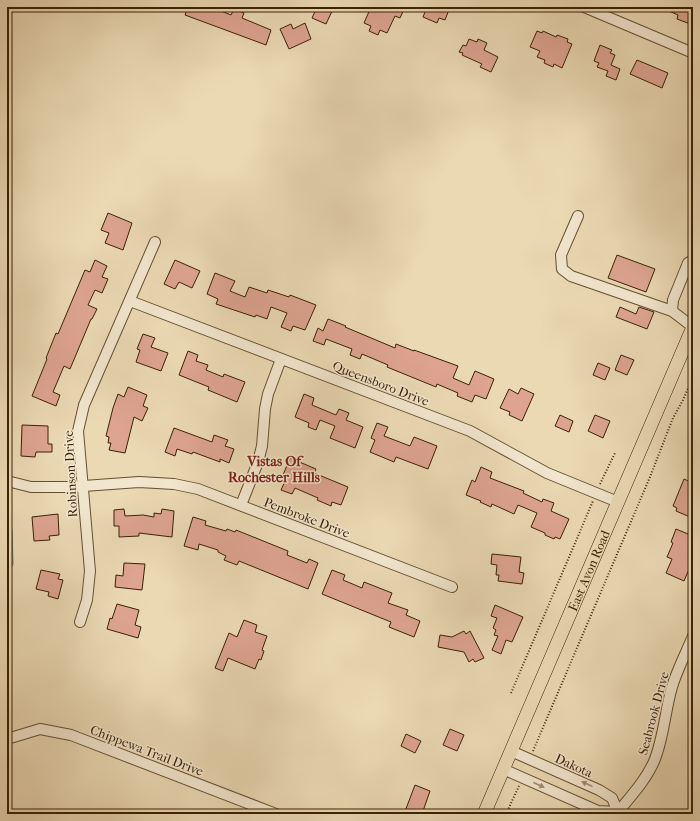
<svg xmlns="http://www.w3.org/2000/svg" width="700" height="821" viewBox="0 0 700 821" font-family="'IM FELL French Canon',serif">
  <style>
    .water { fill: #9db7b8; stroke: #757b70 }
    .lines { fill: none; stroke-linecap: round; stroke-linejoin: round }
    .shore { stroke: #6c6c5e; stroke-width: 1 }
    .building { fill: #dea491; stroke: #3a2104 }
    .minor-casing { stroke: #664f30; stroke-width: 12 }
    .major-casing { stroke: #3a2104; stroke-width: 14 }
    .path { stroke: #3a2104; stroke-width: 2; stroke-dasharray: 1 2; stroke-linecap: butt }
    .minor { stroke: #f2e6ce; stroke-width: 10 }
    .major { stroke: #ebd9b4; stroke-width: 13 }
    .oneway { fill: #9f8d73 }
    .labels { text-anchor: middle; stroke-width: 3; stroke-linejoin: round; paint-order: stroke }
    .street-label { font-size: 13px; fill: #3a2104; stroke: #f2e6ce }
    .neighbourhood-label { font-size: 14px; font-weight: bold; fill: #7a1f14; stroke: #f2e6ce }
  </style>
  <rect width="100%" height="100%" fill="#ebd9b4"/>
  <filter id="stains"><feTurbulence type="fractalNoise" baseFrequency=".005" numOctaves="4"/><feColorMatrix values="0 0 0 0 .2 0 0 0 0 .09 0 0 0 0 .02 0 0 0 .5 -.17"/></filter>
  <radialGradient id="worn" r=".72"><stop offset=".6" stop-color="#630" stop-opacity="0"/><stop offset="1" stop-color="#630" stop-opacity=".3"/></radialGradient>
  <path class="water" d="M7 517 9 518 12 530 13 564 7 576Z"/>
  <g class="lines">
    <path class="shore" d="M7 526 9 563 7 568"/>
  </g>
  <g class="building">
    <path d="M188 7H211L231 15 234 9 244 13 242 18 271 30 266 45 185 15Z"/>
    <path d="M317 7H334L326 24 312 18Z"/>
    <path d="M371 7H405L400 18 395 16 387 33 380 30 378 35 369 31 371 26 364 23Z"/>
    <path d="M427 7H450L445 20 439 18 437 23 423 17Z"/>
    <path d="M660 7H693V25L677 19 678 15Z"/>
    <path d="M305 23 311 39 289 49 280 29 291 24 293 29Z"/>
    <path d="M537 31 542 33 543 31 556 37 557 35 568 39 567 42 572 44 562 68 554 64 553 67 544 63 545 60 537 57 540 51 530 47Z"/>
    <path d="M469 39 477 42 478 39 487 43 484 50 498 57 491 72 480 67 482 64 462 55 463 53 459 52 463 45 466 46Z"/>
    <path d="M600 45 612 50 610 53 615 55 611 65 620 69 616 80 606 76 608 71 597 67 599 63 594 61Z"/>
    <path d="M637 60 668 73 662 88 630 74Z"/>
    <path d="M108 213 132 223 123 250 105 243 109 233 101 230Z"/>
    <path d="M617 255 655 269 646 292 608 278Z"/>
    <path d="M95 260 107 266 102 277 108 279 102 293 95 290 88 305 97 309 92 319H91L70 369 64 366 53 392 60 395 56 406 32 396 47 359 46 358 56 333 58 334 85 270 90 272Z"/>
    <path d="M175 260 200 271 192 288 179 282 175 289 164 284Z"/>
    <path d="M215 273 235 281 230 291 245 297 249 287 267 293 268 290 289 297 290 295 316 305 305 330 293 326 291 331 281 327 287 313 271 307 267 319 256 315 255 317 216 304 218 299 207 294Z"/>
    <path d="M620 307 636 314 639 307 654 312 647 329 616 317Z"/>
    <path d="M328 319 346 326 345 327 395 348 396 344 414 351V350L458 366 453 378 469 385 475 371 494 379 486 399 475 395 472 402 457 396 458 393 437 384 436 387 387 367 388 365 362 354 360 359 350 355 352 349 326 339 324 345 313 341 318 328 323 331Z"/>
    <path d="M143 334 155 338 151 347 168 353 161 371 136 362 140 350 137 349Z"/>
    <path d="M188 351 198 355 196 361 208 365 206 370 223 377 224 374 245 382 237 402 208 390 209 387 179 375Z"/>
    <path d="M621 355 634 360 627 375 615 370Z"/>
    <path d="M598 363 610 368 605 380 593 375Z"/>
    <path d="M128 387 147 395 143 406 148 408 142 421 134 417 125 453 109 450 111 443H108L109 437 106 436 113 408 118 394 124 397Z"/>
    <path d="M521 388 534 394 522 421 509 415 510 412 500 408 509 389 518 394Z"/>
    <path d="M304 394 314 398 312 405 336 415 339 409 349 413 346 420 363 427 355 448 330 438 335 426 320 420 316 430 308 427 309 423 295 417Z"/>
    <path d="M560 415 573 421 569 432 555 426Z"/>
    <path d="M595 415 610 421 603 438 588 431Z"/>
    <path d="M377 423 388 427 384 436 410 446 414 437 437 446 428 469 396 457 394 462 370 452 375 440 371 438Z"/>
    <path d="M22 425 48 426V444H52V452H36L35 457 21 456Z"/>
    <path d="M174 428 212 442 214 435 228 440 225 446 234 449 229 463 220 459V462L193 452 192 454 177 449 175 456 165 452Z"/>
    <path d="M290 458 316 469 314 473 348 487 341 505 332 502 331 506 317 500 318 498 295 488 292 494 281 490 287 477 283 475Z"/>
    <path d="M481 467 492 472 490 478 524 491 523 493 542 502 543 499 554 503 551 511 569 519 560 539 555 537 554 539 545 535V533L531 527 537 513 518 505 514 514 492 504 491 507 480 502 481 501 466 495 472 480 475 482Z"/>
    <path d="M684 479 693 483V510L690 517 676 511 677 508 673 506Z"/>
    <path d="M124 509 125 516 143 515 154 517V513L161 514 162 509 174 511 172 537 139 533V536L119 537V526H114V510Z"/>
    <path d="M58 514 59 535 49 536 50 540 34 541 32 517Z"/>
    <path d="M193 517 206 521 205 525 226 531 227 529 235 532 236 530 288 551 287 555 307 563 309 559 318 563 308 589 239 561 237 565 224 560 226 556 218 552V550L199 544 198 550 184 546Z"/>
    <path d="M676 529 693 536V560L684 581 666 573 672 559 667 557 673 543 671 542Z"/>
    <path d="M492 554 521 557 519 572 524 573 522 584 498 581 499 575H496L497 565 491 564Z"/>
    <path d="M124 563 145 564 142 590 115 587 116 575 123 576Z"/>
    <path d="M41 570 60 574 58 579 63 580 58 599 48 596 49 592 36 589Z"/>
    <path d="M332 570 345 575 343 580 362 588 364 582 392 593 388 603 408 610 406 615 420 621 414 637 389 627 391 622 322 594Z"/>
    <path d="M117 604 139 610 135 625 141 627 138 638 107 629 110 618 112 619Z"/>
    <path d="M495 605 523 617 512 642 506 640 501 654 492 650 498 636 494 635 496 630 493 628 497 618 491 616Z"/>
    <path d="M244 620 257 625 255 632 267 636 262 650 264 651 261 660 259 659 255 669 228 658 223 671 215 668 229 633 237 637Z"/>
    <path d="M464 631 466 634 470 631 484 658 475 662 473 659 469 662 464 652 438 647 440 635 452 637Z"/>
    <path d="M450 729 464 735 457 751 443 745Z"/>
    <path d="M406 734 421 741 415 753 401 746Z"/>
    <path d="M415 785 430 791 422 814H404Z"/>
  </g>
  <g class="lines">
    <g class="minor-casing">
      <g id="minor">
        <path d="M584 7 693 53"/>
        <path d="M578 216 561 255 562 269 571 276 672 311"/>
        <path d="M693 260 688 263 673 300 672 311 693 327"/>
        <path d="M130 301 470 431 547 473 618 502"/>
        <path d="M7 481 31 487H70L139 482 174 484 198 489 452 587"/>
        <path d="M241 505 258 462 262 446 265 409 268 394 281 359"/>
        <path d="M80 622 87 600 90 571 78 431 84 405 155 242"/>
        <path d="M7 739 40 729 71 735 276 814"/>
        <path d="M503 769 598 811 618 812 612 798 599 790 511 751"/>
        <path d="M621 814 618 812C631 796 647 779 655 759 664 736 665 711 672 687 677 670 686 653 693 636"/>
      </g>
    </g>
    <g class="major-casing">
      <g id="major">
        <path id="s1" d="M484 814 693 327"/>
      </g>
    </g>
    <g class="path">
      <path d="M600 484 615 453"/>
      <path d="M511 693 593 501"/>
      <path d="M533 751 650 477 673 418 683 400 693 377"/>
      <path d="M506 814 519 786"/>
    </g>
    <use href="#minor" class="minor"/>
    <use href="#major" class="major"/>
  </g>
  <defs><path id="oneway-solid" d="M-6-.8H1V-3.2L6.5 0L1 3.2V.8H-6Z"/></defs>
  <g class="oneway">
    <use href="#oneway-solid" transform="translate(587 784) rotate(-156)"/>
    <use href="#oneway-solid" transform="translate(539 785) rotate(24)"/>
  </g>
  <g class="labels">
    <g class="street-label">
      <text transform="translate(381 383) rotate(21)" y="5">Queensboro Drive</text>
      <text transform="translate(70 474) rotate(-93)" y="5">Robinson Drive</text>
      <text transform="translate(307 517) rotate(21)" y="5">Pembroke Drive</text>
      <text dy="5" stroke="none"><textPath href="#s1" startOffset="265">East Avon Road</textPath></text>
      <text transform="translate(653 713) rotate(-75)" y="5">Seabrook Drive</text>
      <text transform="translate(147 750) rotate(21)" y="5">Chippewa Trail Drive</text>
      <text transform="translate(574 765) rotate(24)" y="5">Dakota</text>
    </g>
    <g class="neighbourhood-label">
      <text x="274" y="466">Vistas Of<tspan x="274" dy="16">Rochester Hills</tspan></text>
    </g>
  </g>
  <rect width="700" height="821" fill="none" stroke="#ebd9b4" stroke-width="24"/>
  <rect x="8" y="8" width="684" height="805" fill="none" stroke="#3a2104" stroke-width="2"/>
  <rect x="12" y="12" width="676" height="797" fill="none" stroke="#3a2104"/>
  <rect width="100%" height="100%" filter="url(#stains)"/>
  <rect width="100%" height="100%" fill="url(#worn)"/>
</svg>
